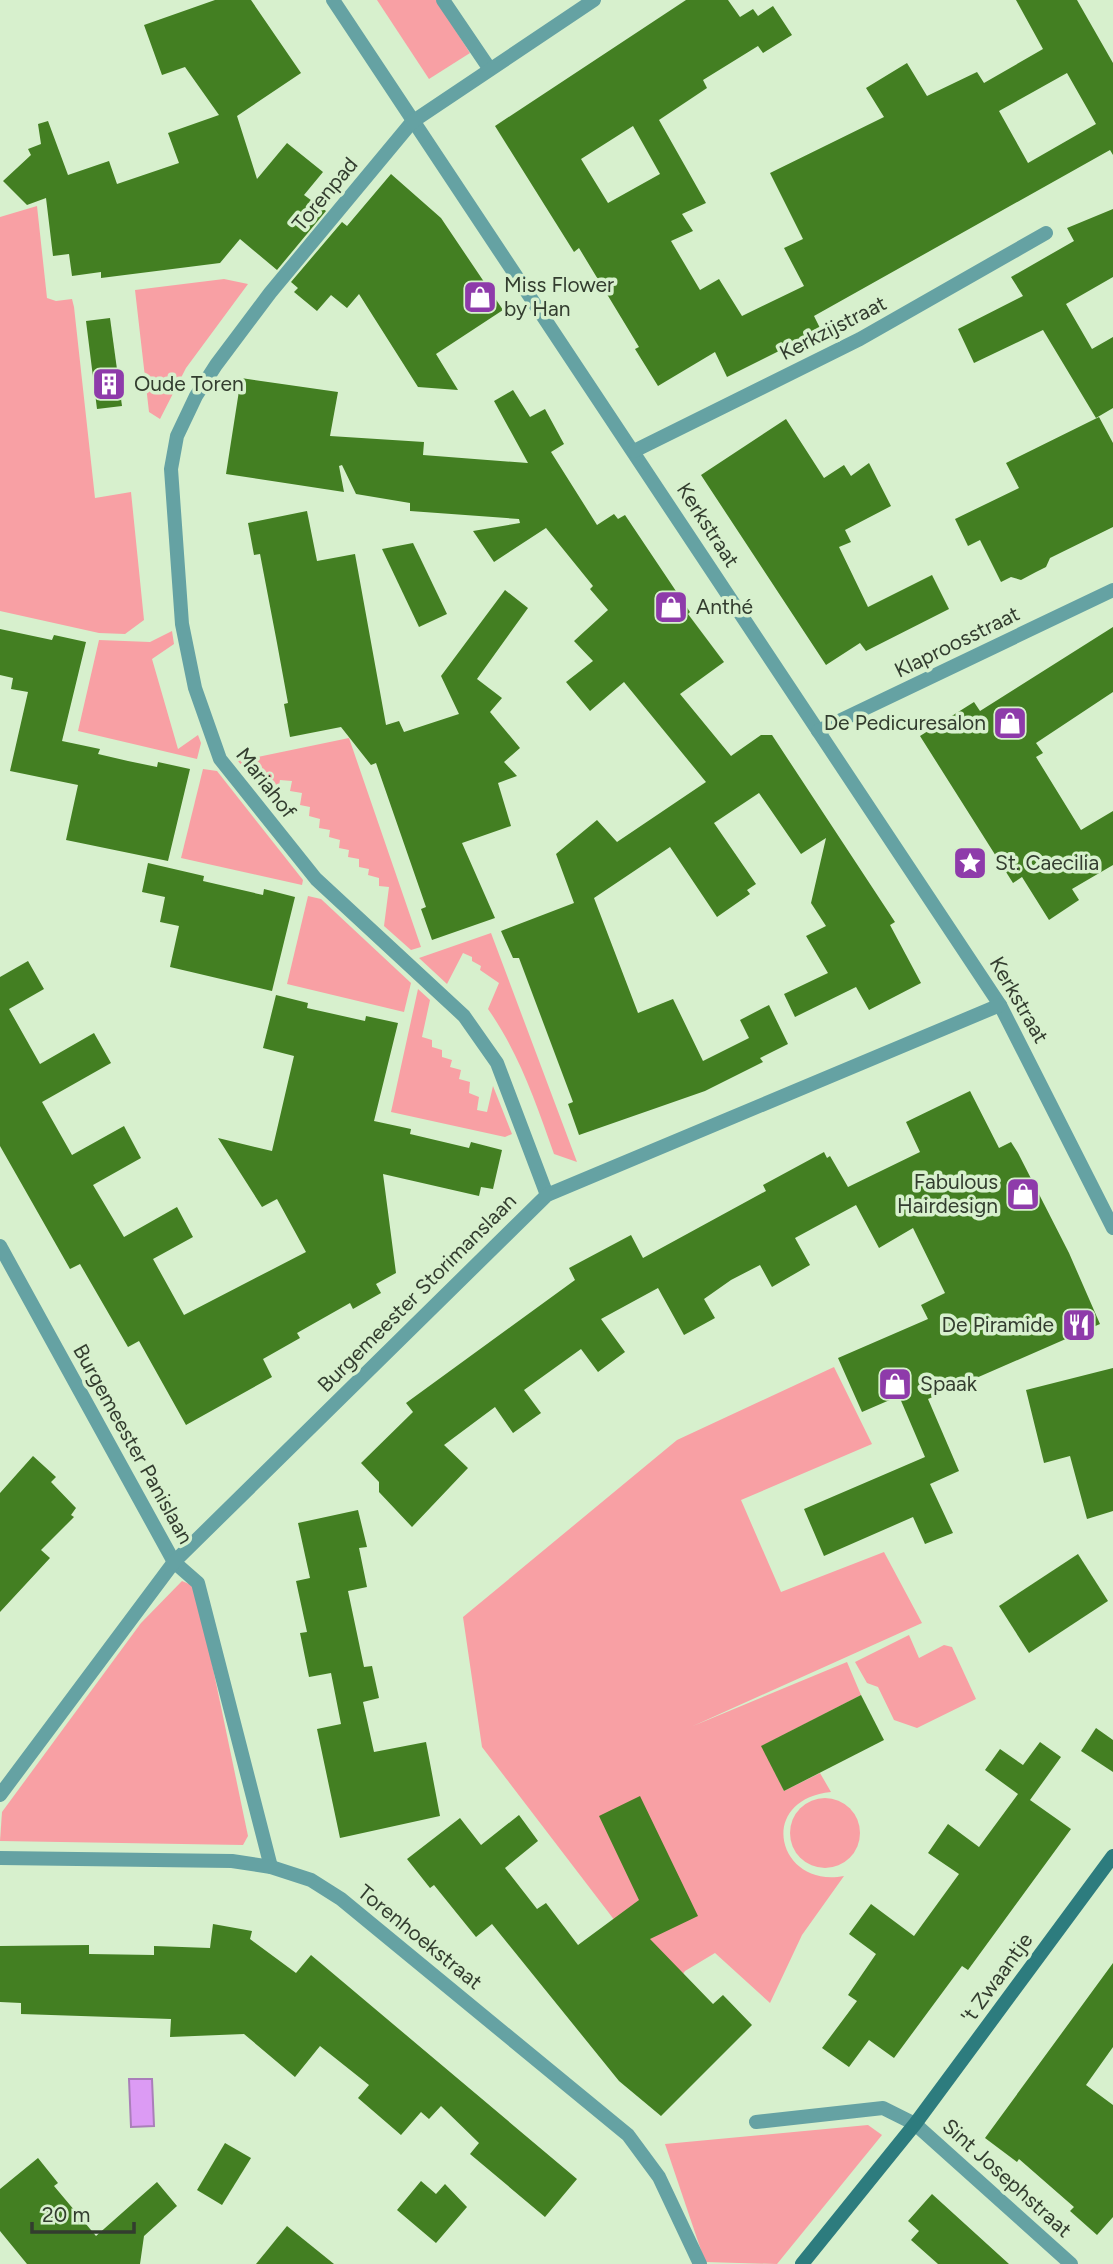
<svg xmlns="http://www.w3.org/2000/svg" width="1113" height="2264" viewBox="0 0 1113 2264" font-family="Figtree,sans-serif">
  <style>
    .green { fill: #f8a0a4 }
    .water { fill: #dc9bf4; stroke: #a97fb9; stroke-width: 2 }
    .building { fill: #437f22; fill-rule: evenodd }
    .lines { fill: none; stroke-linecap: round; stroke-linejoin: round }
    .street { stroke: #65a2a3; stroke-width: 14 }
    .secondary { stroke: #2d7c7e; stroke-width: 14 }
    .labels { text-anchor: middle; stroke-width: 7; stroke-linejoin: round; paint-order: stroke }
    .street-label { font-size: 21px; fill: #333d2f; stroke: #d7f0cd }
    .poi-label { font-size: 21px; fill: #333d2f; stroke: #d7f0cd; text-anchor: start }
  </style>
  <rect width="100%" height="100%" fill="#d7f0cd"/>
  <g class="green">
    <path d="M377 0H436L470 53 429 79Z"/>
    <path d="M37 206 47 298 56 301 72 299 74 307 95 498 131 492 144 620 125 634 99 633 0 611V217Z"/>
    <path d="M224 279 248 284 186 368 160 419 149 412 135 290Z"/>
    <path d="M172 631 174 644 152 659 178 749 198 735 201 743 197 759 78 731 99 640 150 642Z"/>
    <path d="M349 738 421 947 411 950 384 926 389 887 379 886V878L368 875 369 869 359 867V859L348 857 349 850 339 848 340 840 329 837 330 830 319 828 320 819 309 816 310 807 300 805 302 793 290 791 292 781 280 780 275 809 238 761Z"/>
    <path d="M203 769 217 771 303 880 302 885 181 858Z"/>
    <path d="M308 896 321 899 411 983 404 1012 287 984Z"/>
    <path d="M491 933 577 1162 554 1154C536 1103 519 1053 488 1009L499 983 480 970 481 966 472 961V957L463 953 447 984 419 958Z"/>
    <path d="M418 989 430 1000 422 1037 432 1040V1047L442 1050V1057L452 1060 450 1067 461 1070 459 1079 470 1082 469 1093 479 1097 477 1110 487 1112 493 1086 512 1134 505 1137 391 1112Z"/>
    <path d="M834 1367 872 1444 741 1500 781 1592 884 1552 922 1623 693 1726 847 1662 861 1695 762 1746 784 1791 820 1773 831 1792C755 1800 778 1889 844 1876L802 1935 770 2003 715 1953 685 1971 676 1985 651 1968 482 1747 463 1617 677 1440Z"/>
    <path d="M182 1581 196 1587 248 1836 243 1845 0 1841 2 1812 141 1623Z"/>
    <path d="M909 1635 919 1658 944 1645 952 1647 976 1699 917 1728 894 1720 878 1687 867 1683 855 1662Z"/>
    <circle cx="825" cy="1833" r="35"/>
    <path d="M868 2125 882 2135 777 2264 705 2262 665 2144Z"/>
  </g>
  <path class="water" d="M129 2079H152L154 2126 131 2127Z"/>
  <g class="building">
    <path d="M215 0H251L301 73 237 116 257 179 287 143 323 172 304 195 326 211 277 270 240 239 220 263 101 278V272L72 276 69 254 53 256 46 198 27 205 3 181 31 155 28 149 41 144 38 124 48 121 68 175 109 161 117 184 179 163 168 133 219 115 185 67 162 75 144 25Z"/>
    <path d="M686 0H728L740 17 753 9 758 16 773 6 792 35 763 53 758 46 703 80 707 88 659 120 706 203 682 214 693 231 671 241 700 290 719 279 742 316 804 286 784 248 803 239 770 173 884 117 866 88 907 63 927 96 977 72 984 83 1043 49 1016 0H1077L1113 63V155L1110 150 814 316 821 330 727 377 715 352 658 386 635 349 639 347 579 248 574 252 495 126ZM1067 73 1096 124 1028 163 999 111ZM633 126 660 174 608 203 581 159Z"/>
    <path d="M391 174 441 218 503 310 436 354 458 390 418 387 359 294 347 308 331 295 317 311 294 292 298 288 291 282 342 222 347 226Z"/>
    <path d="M1113 209V277L1066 304 1092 349 1113 337V408L1096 418 1043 330 974 363 958 329 1023 296 1011 277 1074 241 1067 228Z"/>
    <path d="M110 318 122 406 97 409 86 321Z"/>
    <path d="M241 378 338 392 330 436 424 442 423 455 528 463 494 401 513 390 530 417 545 409 564 444 551 452 597 525 614 514 618 519 625 515 690 612 688 614 724 662 680 694 731 756 761 735H772L895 922 890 925 921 983 869 1010 856 987 795 1017 784 994 828 973 806 936 826 926 811 903 826 838 801 854 759 793 714 823 756 884 747 890 750 894 717 917 670 847 594 898 638 1013 673 999 703 1061 749 1038 740 1020 769 1005 788 1044 760 1058 763 1062 705 1091 579 1135 568 1104 573 1102 519 958H513L501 931 574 903 556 854 597 820 617 842 706 782 624 682 590 711 566 682 593 661 574 641 608 610 590 589 593 586 546 528 494 562 473 531 520 523 519 519 410 511V503L356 494 342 465 339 466 344 492 226 474Z"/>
    <path d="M1099 417 1113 443V527L1050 558 1046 567 1036 572 1021 580 1011 577 1001 582 980 540 968 546 955 519 1019 488 1006 463Z"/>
    <path d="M786 419 824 478 844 465 851 476 869 463 891 506 845 530 851 542 839 547 868 607 932 575 949 609 866 651 860 643 826 665 701 475Z"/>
    <path d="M307 511 317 561 355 554 386 725 399 721 404 732 459 714 441 676 505 590 528 608 477 679 502 698 490 712 520 748 504 762 517 776 498 783 511 826 462 843 495 918 432 940 421 909 426 907 376 763 371 765 341 727 290 737 284 704 288 703 277 643 260 554 254 555 248 523Z"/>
    <path d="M413 543 447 614 419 627 382 549Z"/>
    <path d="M1113 627V692L1036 743 1043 753 1036 757 1081 830 1113 811V865L1072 889 1079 900 1049 920 1022 877 1013 883 920 736 974 702 980 711Z"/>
    <path d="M0 629 52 640 54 635 86 642 62 741 100 749 98 754 128 761 157 767 158 762 190 769 168 861 66 840 78 785 10 771 28 692 11 689 13 678 0 675Z"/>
    <path d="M148 863 204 876 203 881 263 895 264 889 295 897 272 991 170 967 179 926 160 922 165 897 142 892Z"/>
    <path d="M28 961 44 989 9 1009 40 1064 94 1033 111 1063 42 1102 72 1155 124 1126 141 1158 93 1185 124 1237 177 1207 193 1237 153 1259 184 1315 306 1252 277 1199 262 1207 218 1138 272 1151 294 1056 263 1048 276 995 308 1003 307 1008 365 1021 366 1016 398 1023 374 1121 411 1129 410 1134 469 1148 471 1142 502 1150 493 1189 481 1187 479 1196 383 1174 396 1273 376 1284 381 1293 353 1309 350 1303 297 1333 300 1338 263 1359 272 1377 186 1425 139 1341 128 1347 80 1264 70 1269 0 1146V977Z"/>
    <path d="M970 1091 999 1148 1011 1142 1018 1153 1069 1253 1100 1324 928 1399 959 1471 930 1484 953 1533 925 1544 913 1517 824 1556 804 1509 925 1457 899 1396 862 1412 838 1358 928 1319 921 1305 945 1293 913 1228 879 1248 856 1205 795 1238 810 1265 772 1287 760 1265 731 1280 704 1299 715 1318 684 1335 658 1288 601 1319 625 1352 598 1372 581 1349 524 1390 541 1413 513 1433 495 1407 444 1445 468 1468 412 1527 379 1492V1482L361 1463 413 1412 406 1403 575 1280 569 1268 631 1235 643 1258 766 1191 763 1185 824 1152 827 1158 830 1156 848 1187 920 1152 906 1122Z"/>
    <path d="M1113 1368V1511L1087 1519 1070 1456 1044 1463 1026 1390Z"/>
    <path d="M33 1456 56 1477 51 1482 76 1508 71 1515 74 1517 41 1550 50 1558 0 1612V1493Z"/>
    <path d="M358 1510 367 1547 359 1548 367 1587 348 1591 364 1667 372 1666 379 1698 363 1702 374 1752 426 1742 440 1816 340 1838 317 1729 341 1724 331 1673 309 1677 300 1633 307 1632 296 1581 310 1578 298 1523Z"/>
    <path d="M1078 1554 1108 1601 1029 1653 999 1606Z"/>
    <path d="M861 1695 884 1740 784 1791 761 1746Z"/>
    <path d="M1096 1728 1113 1740V1772L1081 1751Z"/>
    <path d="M1040 1742 1061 1757 1030 1800 1071 1829 968 1970 962 1966 894 2058 869 2040 849 2067 822 2048 857 2001 848 1995 876 1954 849 1934 871 1904 914 1936 959 1874 928 1853 948 1824 979 1847 1018 1794 985 1770 1000 1749 1023 1765Z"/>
    <path d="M640 1796 698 1916 650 1939 713 2004 723 1995 752 2025 661 2116 619 2081 492 1924 476 1937 434 1885 430 1888 407 1859 460 1818 481 1845 519 1815 538 1841 505 1868 537 1909 546 1903 578 1945 639 1900 599 1816Z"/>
    <path d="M213 1924 252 1931 250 1939 296 1973 311 1955 577 2179 545 2217 470 2154 479 2143 441 2106 429 2119 421 2112 401 2135 358 2098 369 2085 320 2046 295 2077 244 2034 170 2037 171 2019 21 2014V2003L0 2002V1946L89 1945V1954L154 1955V1946L210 1948Z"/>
    <path d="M1113 1963V2047L1086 2085 1113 2105V2217L1097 2235 1070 2211 1074 2207 1019 2159 1017 2162 985 2138Z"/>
    <path d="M225 2143 251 2158 222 2205 197 2190Z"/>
    <path d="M38 2158 58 2183 54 2186 96 2236 157 2182 177 2206 144 2236 140 2264H27L0 2231V2189Z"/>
    <path d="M421 2181 436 2194 445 2184 467 2207 436 2243 397 2210Z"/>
    <path d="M932 2194 1009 2264H938L911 2240 919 2231 908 2221Z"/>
    <path d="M287 2226 334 2264H256Z"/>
  </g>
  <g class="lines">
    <g class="street">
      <path d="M333 0 1000 1005 1113 1228"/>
      <path d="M443 0 489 68"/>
      <path d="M634 451 860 339 1046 233"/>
      <path d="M818 731 1113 590"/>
      <path d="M547 1195 497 1063 464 1016 316 879 220 759 195 688 182 624 171 469 177 436 196 396 216 365 270 293 412 122 594 0"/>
      <path d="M0 1246 174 1562 198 1583 271 1867"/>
      <path d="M0 1795 174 1562 547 1195 1000 1005"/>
      <path d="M0 1858 232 1861 271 1867 311 1880 341 1899 628 2135 659 2177 700 2264"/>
      <path d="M756 2122 883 2108 915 2124 1071 2264"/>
    </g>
    <path class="secondary" d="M802 2264 915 2124 1113 1856"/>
  </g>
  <defs>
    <g id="shop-square" transform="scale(1.75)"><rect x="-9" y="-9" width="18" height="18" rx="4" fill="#8e3baa" stroke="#d7f0cd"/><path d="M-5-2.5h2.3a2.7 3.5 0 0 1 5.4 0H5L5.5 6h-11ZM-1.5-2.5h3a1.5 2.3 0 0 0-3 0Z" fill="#fff"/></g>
    <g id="building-square" transform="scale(1.75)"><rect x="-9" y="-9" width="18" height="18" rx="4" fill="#8e3baa" stroke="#d7f0cd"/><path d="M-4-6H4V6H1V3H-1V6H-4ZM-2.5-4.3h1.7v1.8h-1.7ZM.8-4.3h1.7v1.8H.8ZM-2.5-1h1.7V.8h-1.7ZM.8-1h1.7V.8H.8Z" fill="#fff"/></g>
    <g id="sight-square" transform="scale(1.75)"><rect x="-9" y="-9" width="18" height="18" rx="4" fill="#8e3baa" stroke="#d7f0cd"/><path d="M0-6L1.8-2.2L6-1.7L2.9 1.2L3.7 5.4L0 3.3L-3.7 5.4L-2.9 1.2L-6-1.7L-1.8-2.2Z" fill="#fff"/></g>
    <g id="restaurant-square" transform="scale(1.75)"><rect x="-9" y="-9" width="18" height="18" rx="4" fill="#8e3baa" stroke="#d7f0cd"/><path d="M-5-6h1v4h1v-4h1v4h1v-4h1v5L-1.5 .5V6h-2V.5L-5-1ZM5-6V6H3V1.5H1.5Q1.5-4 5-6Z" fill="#fff"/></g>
  </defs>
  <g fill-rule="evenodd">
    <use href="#shop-square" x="480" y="297"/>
    <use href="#building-square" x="109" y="384"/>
    <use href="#shop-square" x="671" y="607"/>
    <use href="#shop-square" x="1010" y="723"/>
    <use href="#sight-square" x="970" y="863"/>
    <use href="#shop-square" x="1023" y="1194"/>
    <use href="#restaurant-square" x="1079" y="1325"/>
    <use href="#shop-square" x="895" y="1384"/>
  </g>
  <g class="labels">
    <g class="street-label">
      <text transform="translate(325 194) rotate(-50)" y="7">Torenpad</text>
      <text transform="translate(833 328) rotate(-27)" y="7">Kerkzijstraat</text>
      <text transform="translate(708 525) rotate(57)" y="7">Kerkstraat</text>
      <text transform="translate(957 642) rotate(-26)" y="7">Klaproosstraat</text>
      <text transform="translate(266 783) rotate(52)" y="7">Mariahof</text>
      <text transform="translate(1019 1000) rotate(60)" y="7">Kerkstraat</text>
      <text transform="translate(417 1293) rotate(-45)" y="7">Burgemeester Storimanslaan</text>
      <text transform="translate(133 1444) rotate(61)" y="7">Burgemeester Panislaan</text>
      <text transform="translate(420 1937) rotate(39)" y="7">Torenhoekstraat</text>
      <text transform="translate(997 1978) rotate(-54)" y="7">'t Zwaantje</text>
      <text transform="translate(1007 2178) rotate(42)" y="7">Sint Josephstraat</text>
    </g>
    <g class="poi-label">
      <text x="504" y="292">Miss Flower<tspan x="504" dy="24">by Han</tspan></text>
      <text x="134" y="391">Oude Toren</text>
      <text x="696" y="614">Anthé</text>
      <text x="986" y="730" text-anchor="end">De Pedicuresalon</text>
      <text x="995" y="870">St. Caecilia</text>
      <text x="998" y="1189" text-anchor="end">Fabulous<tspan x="998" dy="24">Hairdesign</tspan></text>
      <text x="1054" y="1332" text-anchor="end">De Piramide</text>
      <text x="920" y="1391">Spaak</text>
    </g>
  </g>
  <path d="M32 2222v10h102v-10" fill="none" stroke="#333d2f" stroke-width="3.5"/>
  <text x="42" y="2222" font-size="21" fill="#333d2f" stroke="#d7f0cd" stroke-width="5" paint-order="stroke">20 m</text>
</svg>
